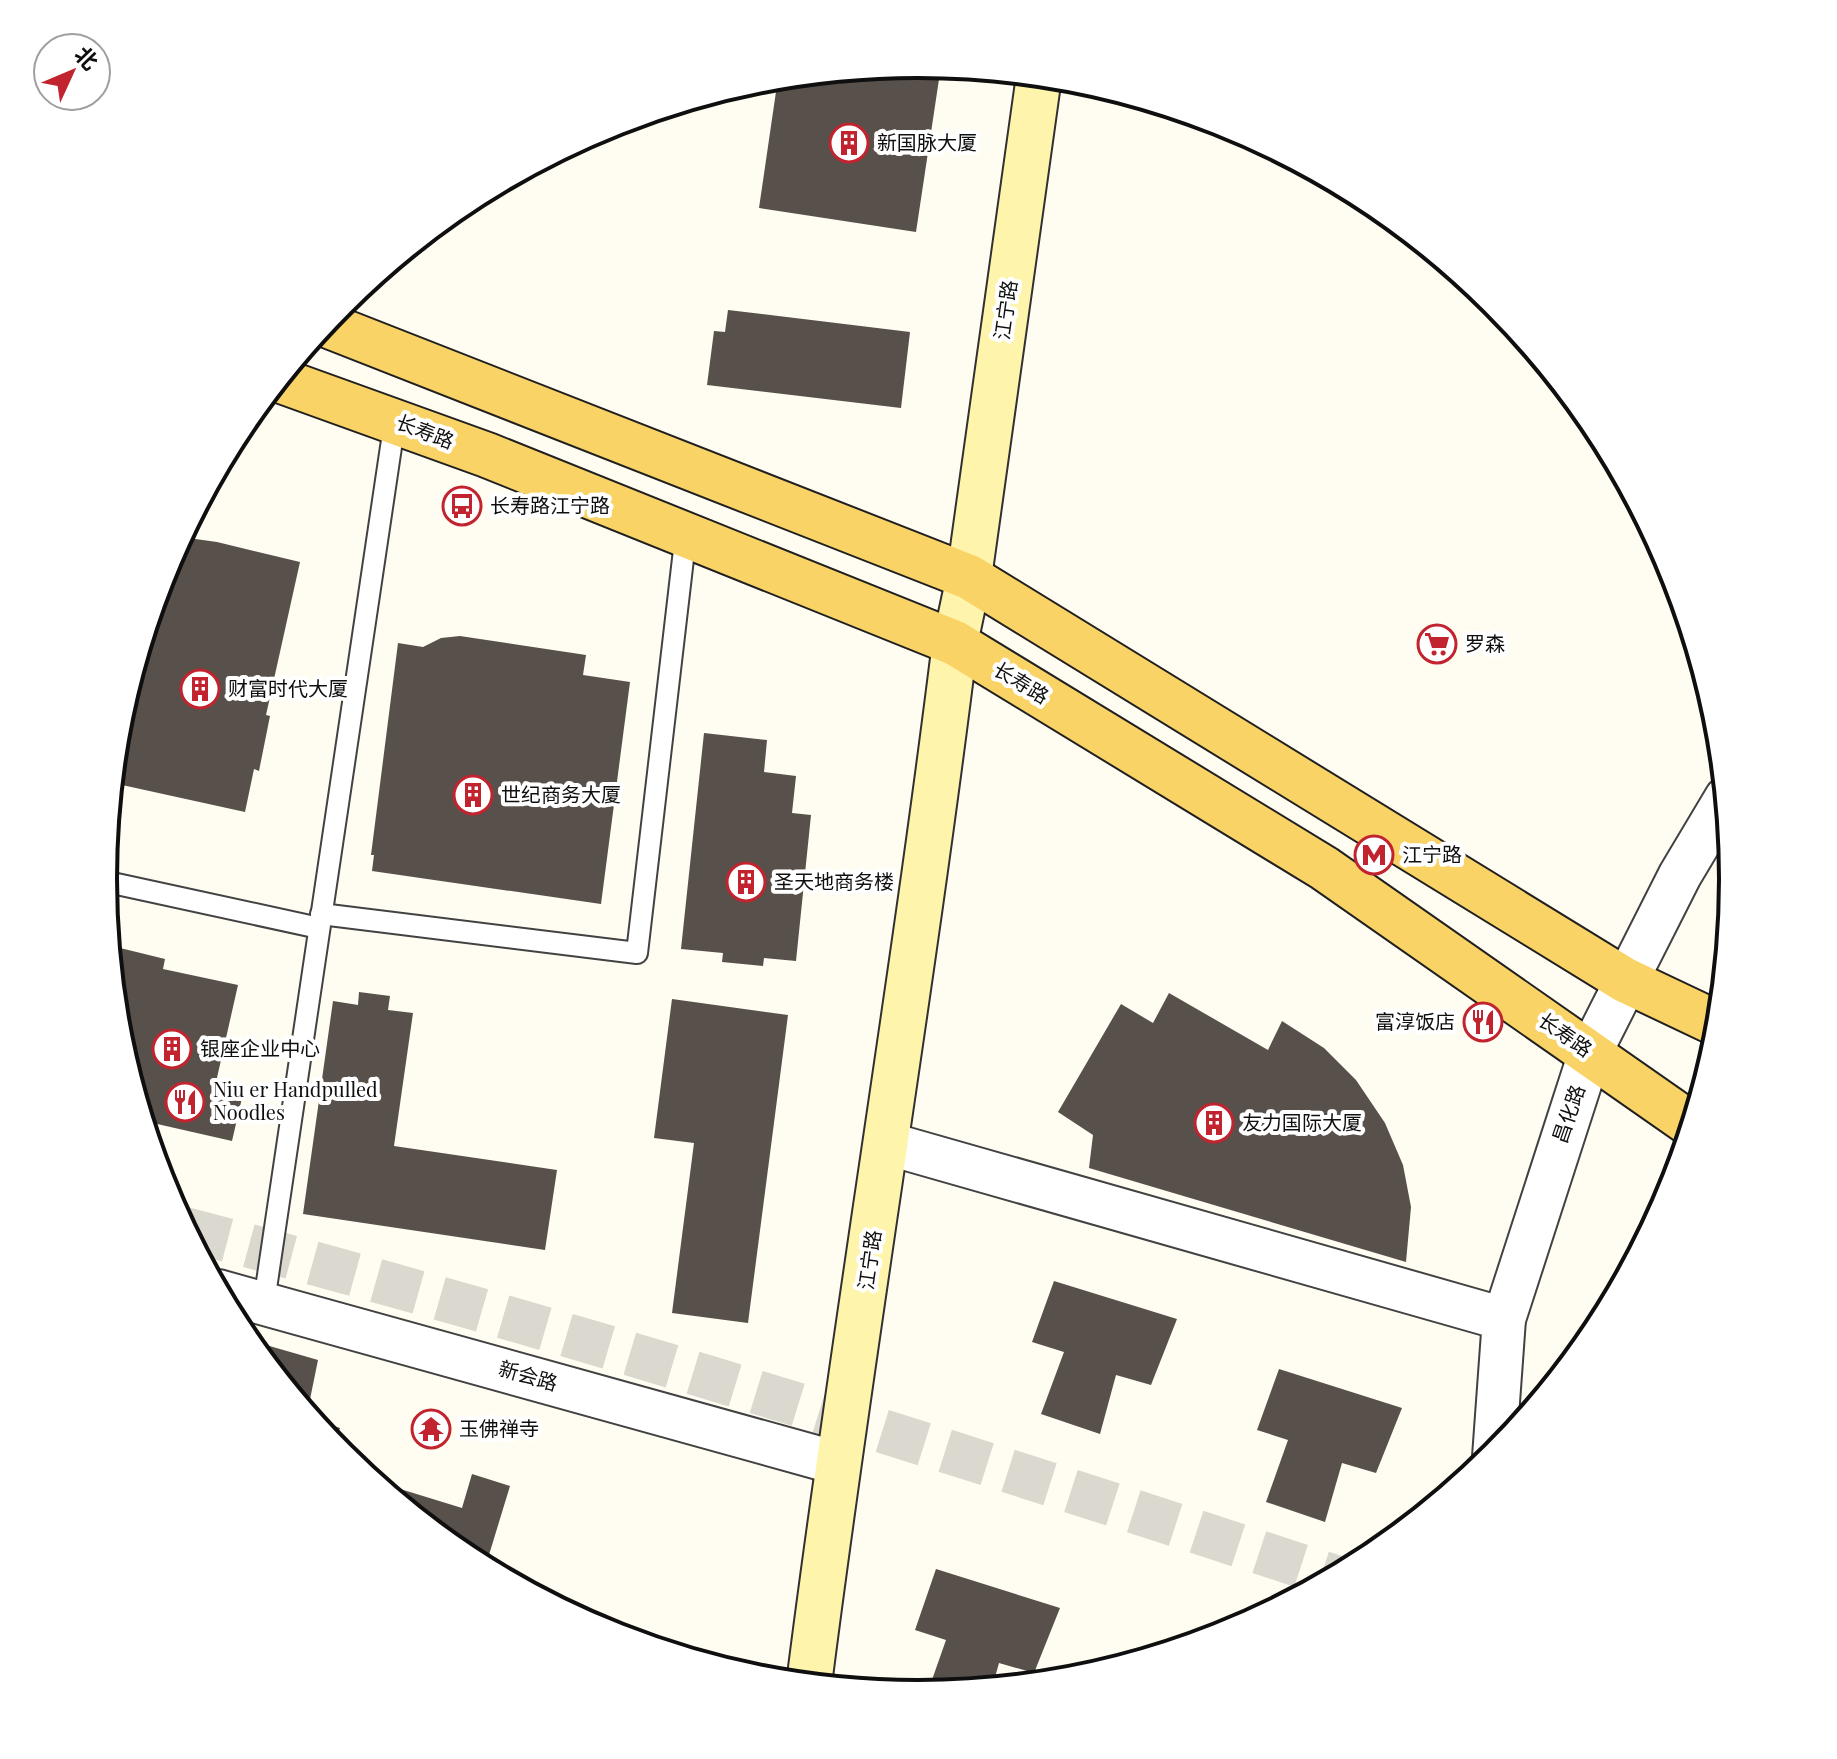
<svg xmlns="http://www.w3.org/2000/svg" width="1837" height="1759" viewBox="0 0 1837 1759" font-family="'Playfair Display','Noto Sans SC',serif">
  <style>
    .building { fill: #58504b }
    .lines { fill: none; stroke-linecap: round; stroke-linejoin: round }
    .highway-tunnel { stroke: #dbd8cf; stroke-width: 44; stroke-dasharray: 44 22; stroke-linecap: butt }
    .lane-casing { stroke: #424242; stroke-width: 24 }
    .street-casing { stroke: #424242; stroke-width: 46 }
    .secondary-casing { stroke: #313131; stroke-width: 48 }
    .primary-casing { stroke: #202020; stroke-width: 48 }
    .lane { stroke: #fff; stroke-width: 20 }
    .street { stroke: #fff; stroke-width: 42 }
    .secondary { stroke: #fff4ac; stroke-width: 44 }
    .primary { stroke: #fad366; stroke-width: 44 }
    .labels { text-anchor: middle; stroke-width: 8; stroke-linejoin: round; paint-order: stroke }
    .poi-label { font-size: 20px; fill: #0f0f0f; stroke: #fff; text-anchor: start }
    .street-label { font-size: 20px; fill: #0f0f0f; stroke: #fff }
    .rim { fill: none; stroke: #0f0f0f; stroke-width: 4 }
  </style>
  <rect width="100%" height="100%" fill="#fffcf1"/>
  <g class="building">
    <path d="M919 64 941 66 916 232 759 208 778 78Z"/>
    <path d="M728 310 910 332 901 408 707 385 714 331 725 332Z"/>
    <path d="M181 537 217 542 300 562 266 715 270 716 259 771 254 769 245 812 113 783 119 720 165 567Z"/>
    <path d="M460 636 586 655 583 675 630 682 601 904 372 871 374 855H371L398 643 423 647 441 638Z"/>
    <path d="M704 733 767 740 764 772 796 776 792 813 811 815 796 961 764 958 763 966 722 962 723 953 681 949Z"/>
    <path d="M112 946 165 959 163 969 238 985 214 1091 242 1098 232 1141 144 1121 119 1038Z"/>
    <path d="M359 992 390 996 388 1010 413 1013 394 1146 557 1170 545 1250 303 1214 333 1001 358 1005Z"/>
    <path d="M1169 993 1268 1050 1282 1021 1324 1048 1356 1080 1385 1123 1403 1165 1411 1207 1406 1262 1089 1168 1093 1135 1058 1112 1121 1004 1153 1023Z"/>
    <path d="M672 999 788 1015 748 1323 672 1313 694 1143 654 1138Z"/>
    <path d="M1054 1281 1177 1319 1151 1385 1116 1375 1100 1434 1041 1414 1064 1352 1032 1342Z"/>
    <path d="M245 1339 318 1360 307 1414Z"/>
    <path d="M1279 1369 1402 1408 1376 1473 1342 1463 1325 1522 1266 1502 1288 1440 1257 1430Z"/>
    <path d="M311 1418 340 1428 334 1447Z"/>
    <path d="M472 1474 510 1486 485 1568 465 1557 371 1480 462 1508Z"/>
    <path d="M936 1569 1060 1608 1034 1673 999 1663 992 1688 927 1694 946 1640 915 1630Z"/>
  </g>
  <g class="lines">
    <path class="highway-tunnel" d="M185 1229C573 1330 955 1452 1335 1577"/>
    <g class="lane-casing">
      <g id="lane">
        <path d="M103 881 319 928"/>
        <path d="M321 914 637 953 686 533"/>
        <path d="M264 1302 395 420"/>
      </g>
    </g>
    <g class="street-casing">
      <g id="street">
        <path d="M886 1143 1504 1319"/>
        <path d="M218 1291 837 1463"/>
        <path d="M1494 1457 1504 1319 1590 1053 1680 875 1726 798"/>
      </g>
    </g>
    <g class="secondary-casing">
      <path id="secondary" d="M809 1684C853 1336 912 991 955 643L969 577 1039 76"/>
    </g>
    <g class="primary-casing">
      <g id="primary">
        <path d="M324 324 969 577 1625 980 1720 1025"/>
        <path d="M279 380 487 455 955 643 1324 868 1692 1125"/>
      </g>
    </g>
    <use href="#lane" class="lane"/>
    <use href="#street" class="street"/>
    <use href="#secondary" class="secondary"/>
    <use href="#primary" class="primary"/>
  </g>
  <defs>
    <g id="building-ring" transform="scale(2)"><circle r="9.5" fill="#fff" stroke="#c2242f" stroke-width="1.5"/><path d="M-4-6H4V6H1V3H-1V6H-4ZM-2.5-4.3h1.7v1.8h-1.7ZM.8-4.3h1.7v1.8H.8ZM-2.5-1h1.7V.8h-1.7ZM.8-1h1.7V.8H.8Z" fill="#c2242f"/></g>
    <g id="bus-ring" transform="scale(2)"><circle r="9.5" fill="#fff" stroke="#c2242f" stroke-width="1.5"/><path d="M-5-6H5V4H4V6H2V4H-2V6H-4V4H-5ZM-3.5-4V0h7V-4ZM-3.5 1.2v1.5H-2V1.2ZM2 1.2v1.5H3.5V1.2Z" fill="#c2242f"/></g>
    <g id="supermarket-ring" transform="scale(2)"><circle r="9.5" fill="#fff" stroke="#c2242f" stroke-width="1.5"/><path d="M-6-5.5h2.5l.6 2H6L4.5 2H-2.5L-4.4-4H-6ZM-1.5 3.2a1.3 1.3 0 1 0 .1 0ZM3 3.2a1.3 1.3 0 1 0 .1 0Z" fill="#c2242f"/></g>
    <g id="metro-ring" transform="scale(2)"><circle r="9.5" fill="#fff" stroke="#c2242f" stroke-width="1.5"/><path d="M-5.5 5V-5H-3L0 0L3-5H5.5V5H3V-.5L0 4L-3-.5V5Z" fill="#c2242f"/></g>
    <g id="restaurant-ring" transform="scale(2)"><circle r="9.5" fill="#fff" stroke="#c2242f" stroke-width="1.5"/><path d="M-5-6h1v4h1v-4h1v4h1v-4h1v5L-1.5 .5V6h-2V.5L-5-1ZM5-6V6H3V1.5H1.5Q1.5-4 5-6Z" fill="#c2242f"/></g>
    <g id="temple-ring" transform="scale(2)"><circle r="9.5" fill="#fff" stroke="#c2242f" stroke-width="1.5"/><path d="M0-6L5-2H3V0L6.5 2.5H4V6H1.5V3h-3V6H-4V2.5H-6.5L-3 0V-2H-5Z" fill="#c2242f"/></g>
  </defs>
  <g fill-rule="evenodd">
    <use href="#building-ring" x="849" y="143"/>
    <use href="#bus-ring" x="462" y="506"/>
    <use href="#supermarket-ring" x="1437" y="644"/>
    <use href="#building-ring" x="200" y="689"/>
    <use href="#building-ring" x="473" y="795"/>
    <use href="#metro-ring" x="1374" y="855"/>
    <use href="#building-ring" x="746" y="882"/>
    <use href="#restaurant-ring" x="1483" y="1022"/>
    <use href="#building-ring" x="172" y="1049"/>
    <use href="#restaurant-ring" x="185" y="1102"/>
    <use href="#building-ring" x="1214" y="1123"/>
    <use href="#temple-ring" x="431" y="1429"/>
  </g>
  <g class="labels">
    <g class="poi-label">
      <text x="877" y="150">新国脉大厦</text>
      <text x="490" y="513">长寿路江宁路</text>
      <text x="1465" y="651">罗森</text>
      <text x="228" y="696">财富时代大厦</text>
      <text x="501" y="802">世纪商务大厦</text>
      <text x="1402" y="862">江宁路</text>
      <text x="774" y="889">圣天地商务楼</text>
      <text x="1455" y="1029" text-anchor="end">富淳饭店</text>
      <text x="200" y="1056">银座企业中心</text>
      <text x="213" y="1097">Niu er Handpulled<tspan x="213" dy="23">Noodles</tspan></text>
      <text x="1242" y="1130">友力国际大厦</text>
      <text x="459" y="1436">玉佛禅寺</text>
    </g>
    <g class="street-label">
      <text transform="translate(1006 310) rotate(-82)" y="7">江宁路</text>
      <text transform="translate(425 432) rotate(21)" y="7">长寿路</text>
      <text transform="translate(1021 683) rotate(31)" y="7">长寿路</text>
      <text transform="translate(1565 1035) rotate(35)" y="7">长寿路</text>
      <text transform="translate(1569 1114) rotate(-71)" y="7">昌化路</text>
      <text transform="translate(870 1260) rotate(-82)" y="7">江宁路</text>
      <text transform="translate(528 1376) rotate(16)" y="7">新会路</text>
    </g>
  </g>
  <path d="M0 0H1837V1759H0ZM117 879a801 801 0 1 1 1602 0a801 801 0 1 1-1602 0Z" fill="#fff" fill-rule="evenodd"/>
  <path class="rim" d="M117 879a801 801 0 1 1 1602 0a801 801 0 1 1-1602 0Z"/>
  <g transform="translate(72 72) rotate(46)"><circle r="38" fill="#ffffff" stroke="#9f9f9f" stroke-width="2"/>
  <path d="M0-6L14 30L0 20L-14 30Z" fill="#c2242f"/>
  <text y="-12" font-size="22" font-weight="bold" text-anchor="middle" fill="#0f0f0f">北</text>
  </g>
</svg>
